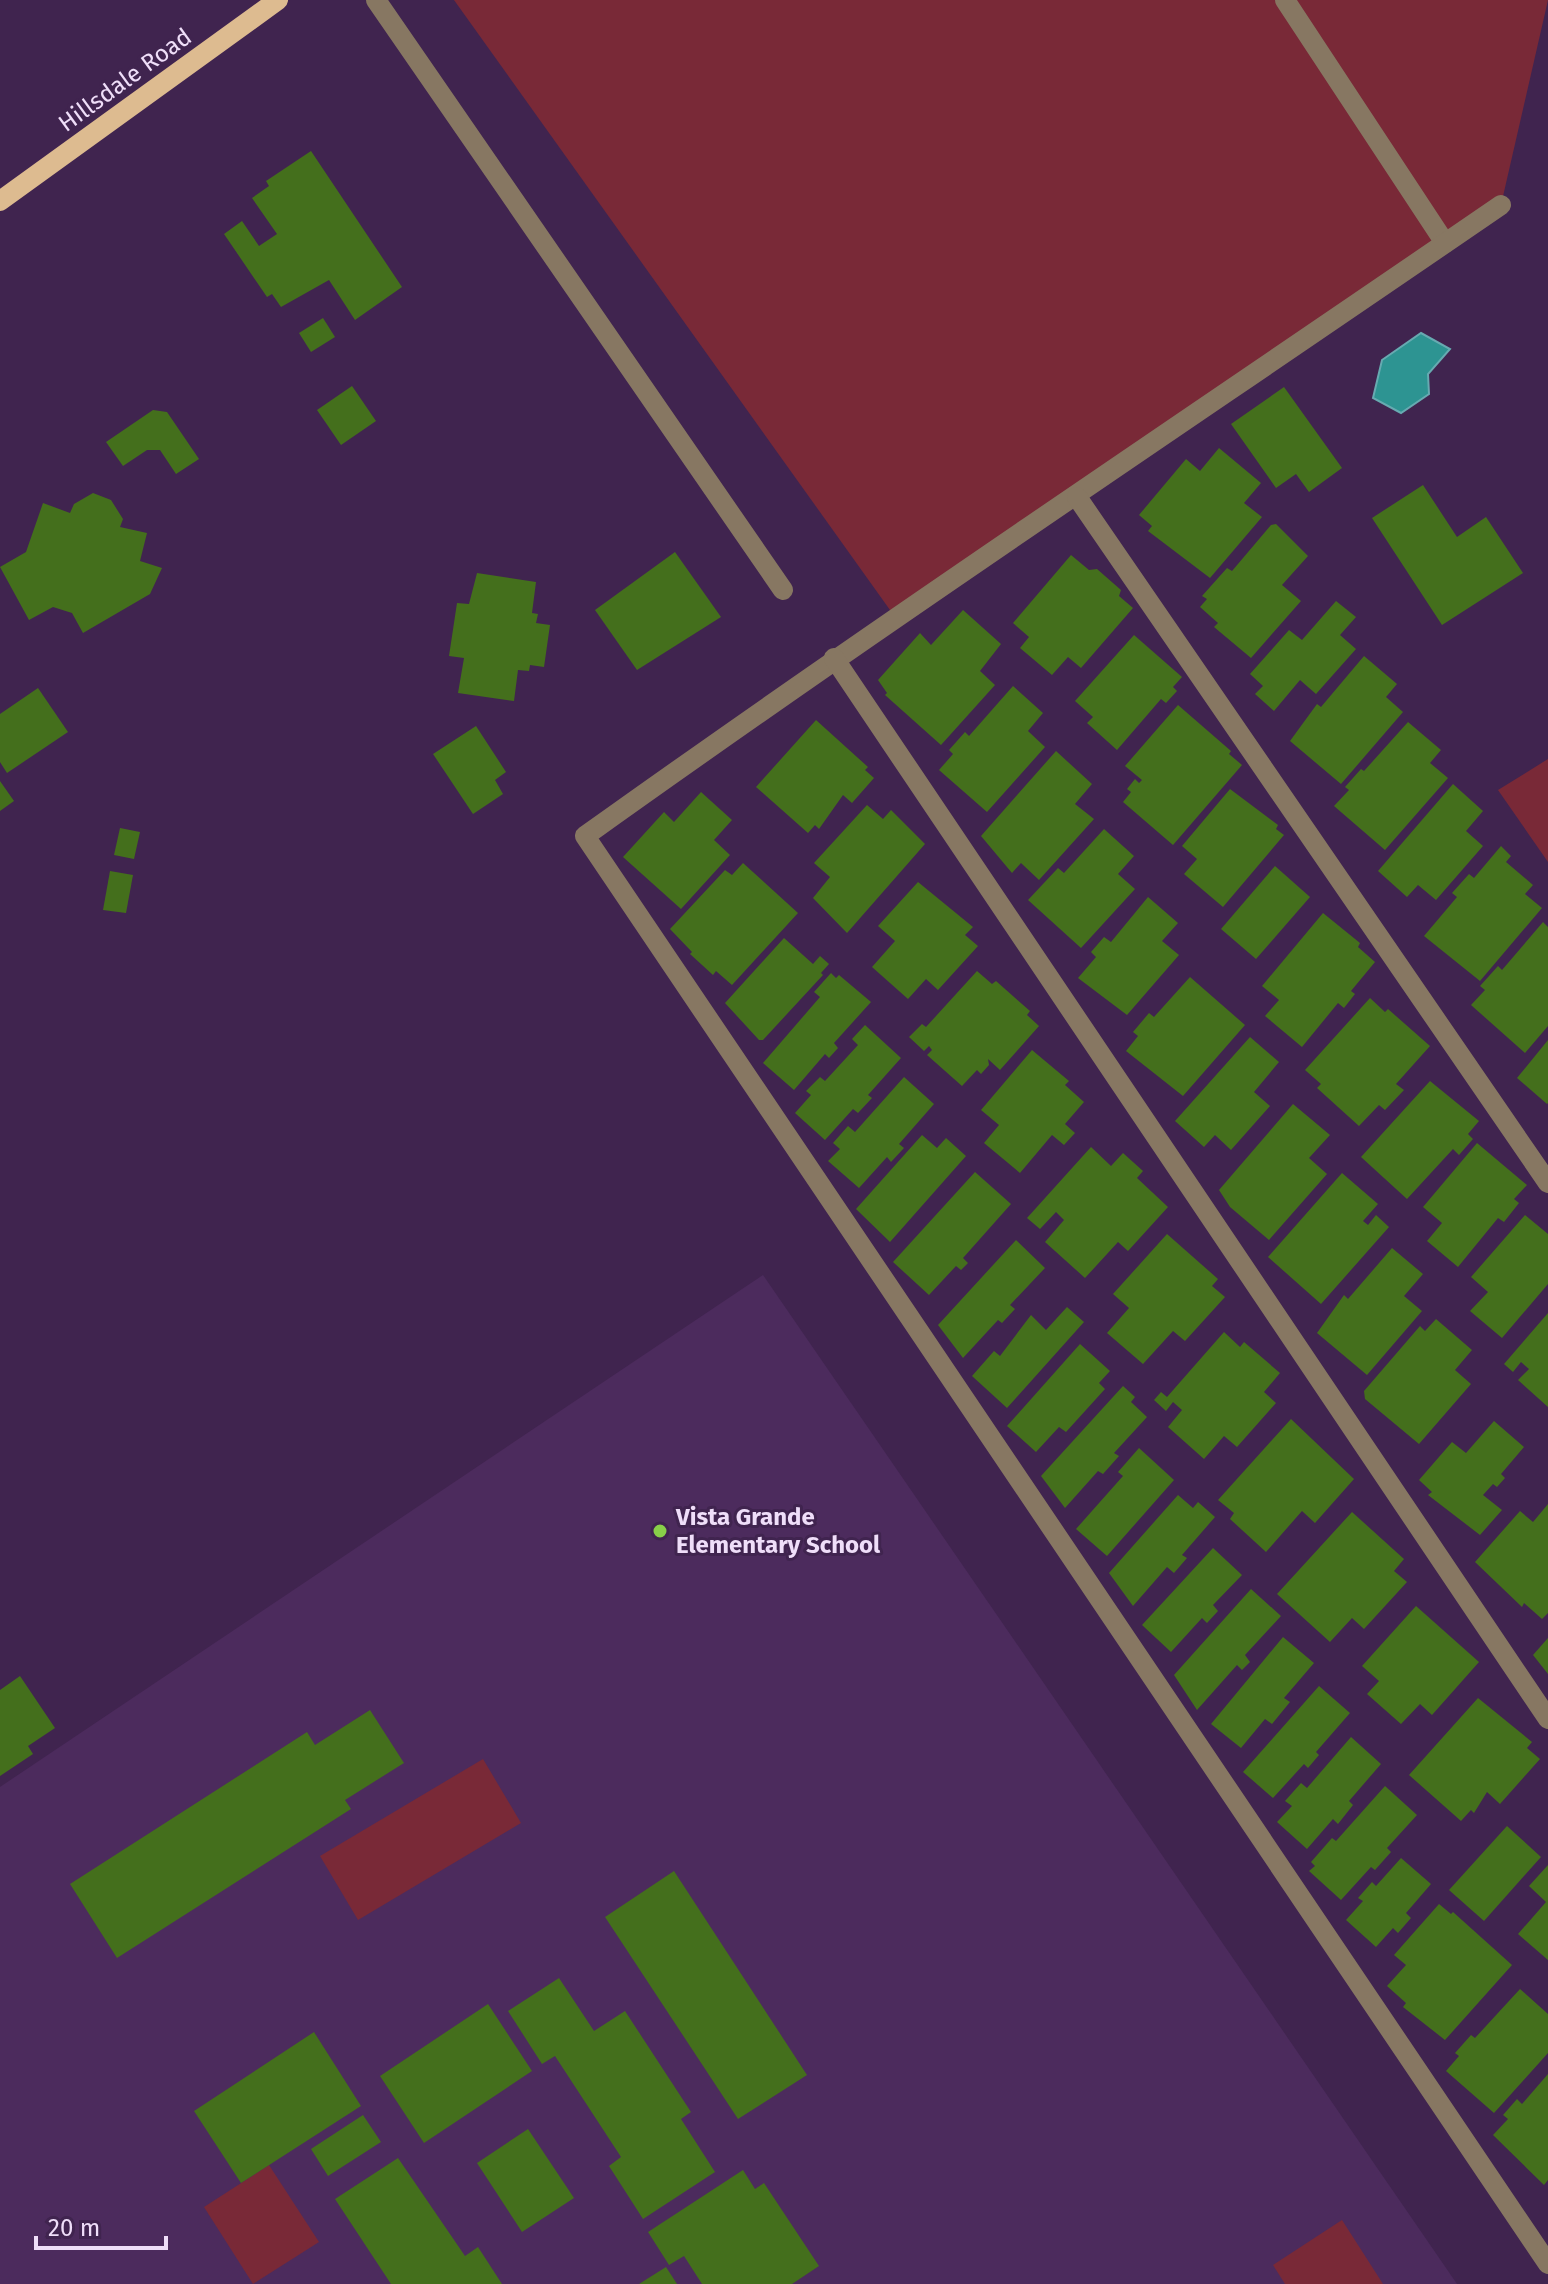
<svg xmlns="http://www.w3.org/2000/svg" width="1548" height="2284" viewBox="0 0 1548 2284" font-family="'Fira Sans',sans-serif">
  <style>
    .built { fill: #4c2b5d }
    .green { fill: #792937 }
    .water { fill: #2d9492; stroke: #67aab1; stroke-width: 2 }
    .building { fill: #446f1c }
    .lines { fill: none; stroke-linecap: round; stroke-linejoin: round }
    .minor { stroke: #877762; stroke-width: 20 }
    .major { stroke: #ddbb90; stroke-width: 20 }
    .poi-dot { fill: #88cf49; stroke: #40244f; stroke-width: 3 }
    .labels { text-anchor: middle; stroke-width: 6; stroke-linejoin: round; paint-order: stroke }
    .street-label { font-size: 24px; fill: #efdef9; stroke: #40244f }
    .poi-label { font-size: 24px; font-weight: bold; fill: #efdef9; stroke: #40244f; text-anchor: start }
  </style>
  <rect width="100%" height="100%" fill="#40244f"/>
  <path class="built" d="M763 1275 1457 2284H0V1787Z"/>
  <g class="green">
    <path d="M454 0H1548L1501 205 895 617Z"/>
    <path d="M1548 759V862L1498 790Z"/>
    <path d="M483 1759 521 1823 358 1920 320 1856Z"/>
    <path d="M269 2165 319 2242 253 2284 204 2207Z"/>
    <path d="M1342 2220 1383 2284H1285L1273 2265Z"/>
  </g>
  <path class="water" d="M1421 333 1450 349 1428 374 1429 394 1401 413 1373 398 1382 360Z"/>
  <g class="building">
    <path d="M311 151 402 287 355 320 329 280 281 307 272 294 267 297 224 234 242 221 259 246 277 234 252 198 269 186 266 181Z"/>
    <path d="M323 318 335 337 311 352 299 333Z"/>
    <path d="M352 386 376 421 341 445 317 410Z"/>
    <path d="M1284 387 1342 468 1309 492 1296 474 1276 488 1231 424Z"/>
    <path d="M153 410 167 412 199 459 176 474 160 450H147L123 466 106 442Z"/>
    <path d="M1219 448 1261 483 1244 503 1262 517 1210 578 1148 531 1152 526 1139 515 1186 459 1200 471Z"/>
    <path d="M1423 485 1457 537 1486 517 1523 573 1442 625 1372 518Z"/>
    <path d="M93 493 111 500 123 519 120 527 147 533 140 561 162 568 150 594 83 633 72 613 53 607 29 620 0 567 26 552 43 503 70 513 74 504Z"/>
    <path d="M1276 524 1308 556 1282 585 1301 601 1251 658 1214 627 1218 623 1200 607 1207 599 1202 596 1227 568 1232 571 1271 525Z"/>
    <path d="M675 552 721 617 637 670 595 610Z"/>
    <path d="M1071 555 1089 570 1097 569 1121 590 1119 596 1133 608 1081 668 1068 657 1052 675 1020 648 1029 637 1013 623Z"/>
    <path d="M477 573 536 582 532 613 538 614 536 623 550 625 544 667 530 665 529 671 518 670 514 701 458 693 464 658 449 656 457 603 469 604Z"/>
    <path d="M1336 601 1356 617 1340 635 1356 649 1316 694 1300 680 1274 711 1255 694 1263 686 1250 674 1289 630 1302 640Z"/>
    <path d="M963 610 1001 644 980 671 995 685 941 745 885 695 887 693 878 680 920 633 931 645Z"/>
    <path d="M1134 635 1182 677 1173 687 1177 691 1166 703 1161 699 1117 750 1087 723 1093 717 1075 701Z"/>
    <path d="M1364 656 1397 684 1386 697 1403 712 1341 784 1290 741 1317 704 1321 707Z"/>
    <path d="M1013 686 1043 713 1028 731 1045 747 987 812 939 770 953 754 949 750 965 732 969 736Z"/>
    <path d="M38 688 68 732 7 773 0 762V714Z"/>
    <path d="M1178 705 1231 751 1229 754 1242 765 1173 845 1123 802 1131 792 1127 789 1135 779 1139 783 1142 780 1125 766Z"/>
    <path d="M816 720 868 767 865 770 874 778 852 803 843 795 819 829 815 825 808 833 756 787Z"/>
    <path d="M1408 722 1441 750 1430 763 1448 778 1385 850 1334 806 1349 790 1345 787 1361 769 1364 771Z"/>
    <path d="M476 726 506 772 495 780 503 794 473 814 433 754Z"/>
    <path d="M1056 751 1092 784 1075 804 1094 819 1039 880 1021 863 1012 873 981 836Z"/>
    <path d="M0 781 14 801 0 811Z"/>
    <path d="M1453 784 1483 811 1466 831 1483 846 1436 900 1418 885 1407 897 1378 871Z"/>
    <path d="M1230 789 1278 825 1276 829 1284 835 1223 907 1184 874 1197 859 1182 846Z"/>
    <path d="M701 792 732 820 714 840 730 855 681 909 623 857 664 812 674 822Z"/>
    <path d="M867 805 883 819 891 810 925 844 847 933 813 898 830 877 814 863Z"/>
    <path d="M120 828 140 832 134 859 114 855Z"/>
    <path d="M1104 829 1134 856 1118 874 1135 889 1081 948 1028 900 1058 868 1064 873Z"/>
    <path d="M1501 846 1511 856 1506 862 1533 885 1525 894 1542 908 1480 981 1424 936 1457 897 1452 893 1469 874 1474 878Z"/>
    <path d="M743 863 798 913 732 985 716 971 713 975 690 954 692 952 670 929 725 870 732 875Z"/>
    <path d="M1275 866 1310 897 1256 959 1221 929Z"/>
    <path d="M110 871 133 875 126 913 103 910Z"/>
    <path d="M918 882 973 927 965 935 978 946 938 990 926 979 908 999 872 967 895 941 878 926Z"/>
    <path d="M1148 897 1178 923 1162 941 1179 955 1127 1015 1078 978 1096 957 1091 952 1104 937 1111 942Z"/>
    <path d="M1323 913 1360 943 1358 947 1375 962 1351 991 1355 994 1344 1008 1338 1003 1302 1047 1265 1016 1279 1000 1262 986Z"/>
    <path d="M1543 922 1548 927V1026L1525 1053 1471 1005 1485 990 1480 986 1498 966 1502 970Z"/>
    <path d="M784 938 813 964 820 956 829 964 821 973 823 975 763 1040H759L725 1003Z"/>
    <path d="M977 971 992 984 996 981 1030 1011 1027 1015 1039 1026 1000 1070 988 1059 989 1065 981 1074 977 1070 962 1086 927 1055 932 1050 929 1046 924 1051 909 1037 922 1024 926 1027Z"/>
    <path d="M831 973 836 978 839 975 871 1002 834 1043 838 1048 829 1058 825 1054 794 1090 763 1063 820 997 814 992Z"/>
    <path d="M1190 977 1245 1025 1183 1096 1126 1051 1138 1036 1133 1032 1149 1013 1154 1017Z"/>
    <path d="M1370 998 1385 1012 1388 1009 1430 1046 1396 1084 1404 1090 1385 1110 1379 1105 1359 1126 1317 1088 1321 1084 1305 1070Z"/>
    <path d="M865 1025 901 1058 868 1095 872 1098 858 1113 853 1109 825 1140 795 1113 811 1095 806 1091 820 1077 825 1081 858 1045 852 1039Z"/>
    <path d="M1250 1037 1279 1062 1254 1092 1270 1106 1231 1150 1215 1135 1204 1147 1175 1121Z"/>
    <path d="M1548 1040V1103L1547 1104 1517 1078Z"/>
    <path d="M1032 1050 1069 1081 1065 1085 1084 1102 1065 1124 1075 1133 1064 1145 1052 1135 1020 1173 984 1143 999 1125 981 1110Z"/>
    <path d="M904 1077 934 1104 899 1144 904 1148 891 1162 887 1157 859 1188 828 1161 840 1149 833 1143 848 1126 855 1132Z"/>
    <path d="M1430 1081 1479 1121 1468 1134 1473 1139 1459 1155 1453 1149 1407 1199 1361 1157Z"/>
    <path d="M1293 1104 1330 1135 1309 1158 1327 1174 1269 1240 1230 1207 1219 1190Z"/>
    <path d="M922 1135 937 1148 946 1138 966 1156 890 1242 856 1209Z"/>
    <path d="M1477 1143 1527 1185 1514 1199 1519 1203 1504 1222 1498 1218 1458 1267 1427 1241 1442 1223 1423 1207Z"/>
    <path d="M1091 1147 1111 1166 1123 1153 1143 1171 1137 1178 1168 1207 1128 1251 1118 1242 1085 1278 1045 1242 1064 1220 1056 1212 1040 1229 1027 1218Z"/>
    <path d="M975 1172 1011 1204 963 1258 968 1263 961 1270 956 1266 929 1295 893 1262Z"/>
    <path d="M1342 1173 1378 1204 1363 1221 1368 1225 1376 1215 1389 1227 1321 1304 1268 1257Z"/>
    <path d="M1525 1215 1548 1234V1284L1502 1338 1470 1311 1488 1292 1471 1277Z"/>
    <path d="M1167 1234 1218 1279 1212 1286 1225 1297 1185 1341 1173 1331 1143 1364 1107 1333 1129 1308 1113 1294Z"/>
    <path d="M1016 1240 1045 1268 1010 1305 1015 1309 1002 1323 998 1320 963 1358 938 1325Z"/>
    <path d="M1392 1248 1423 1274 1404 1296 1422 1311 1367 1375 1317 1333 1344 1295 1348 1299Z"/>
    <path d="M1067 1307 1084 1322 1007 1408 972 1376 994 1351 1000 1356 1031 1315 1046 1330Z"/>
    <path d="M1548 1313V1407L1518 1380 1529 1369 1521 1362 1513 1372 1504 1364Z"/>
    <path d="M1436 1319 1472 1350 1455 1370 1471 1384 1419 1444 1365 1399 1364 1391 1420 1326 1425 1331Z"/>
    <path d="M1224 1332 1240 1347 1244 1342 1280 1373 1264 1392 1276 1403 1237 1447 1224 1436 1204 1459 1168 1427 1182 1410 1173 1402 1166 1411 1154 1400 1161 1392 1167 1397Z"/>
    <path d="M1080 1344 1110 1371 1099 1383 1105 1389 1066 1432 1059 1427 1036 1452 1007 1426Z"/>
    <path d="M1123 1386 1135 1397 1131 1402 1147 1417 1114 1453 1119 1456 1103 1474 1098 1471 1065 1508 1041 1476Z"/>
    <path d="M1291 1419 1354 1479 1315 1523 1302 1511 1266 1552 1230 1519 1234 1513 1218 1500Z"/>
    <path d="M1494 1421 1524 1447 1501 1474 1505 1478 1497 1487 1493 1484 1483 1495 1502 1510 1480 1535 1428 1495 1432 1492 1419 1480 1452 1442 1466 1453Z"/>
    <path d="M1139 1448 1174 1480 1107 1556 1076 1529 1123 1476 1118 1472Z"/>
    <path d="M1178 1495 1193 1508 1198 1502 1215 1517 1182 1555 1187 1558 1174 1573 1167 1567 1133 1606 1109 1573Z"/>
    <path d="M1548 1504V1613L1542 1619 1524 1603 1522 1607 1475 1562 1520 1511 1533 1522Z"/>
    <path d="M1352 1512 1404 1559 1394 1571 1407 1582 1364 1629 1352 1618 1330 1642 1277 1594Z"/>
    <path d="M1213 1548 1242 1575 1213 1605 1218 1611 1207 1623 1202 1618 1171 1652 1142 1625Z"/>
    <path d="M1251 1589 1281 1616 1245 1655 1250 1662 1242 1670 1237 1665 1197 1710 1174 1675Z"/>
    <path d="M1416 1606 1479 1662 1432 1715 1420 1704 1401 1724 1367 1694 1379 1681 1362 1666Z"/>
    <path d="M1283 1637 1314 1663 1284 1698 1290 1702 1272 1724 1265 1719 1241 1748 1211 1724Z"/>
    <path d="M1548 1638V1674L1533 1655Z"/>
    <path d="M20 1676 55 1728 28 1746 33 1754 0 1776V1690Z"/>
    <path d="M1319 1686 1350 1713 1316 1752 1319 1755 1308 1768 1304 1764 1273 1798 1243 1772Z"/>
    <path d="M1478 1698 1532 1742 1527 1748 1540 1759 1500 1804 1487 1792 1474 1813 1471 1810 1461 1821 1409 1775Z"/>
    <path d="M370 1710 404 1763 345 1800 351 1809 117 1958 70 1884 307 1732 315 1745Z"/>
    <path d="M1351 1737 1381 1764 1349 1801 1353 1805 1338 1824 1333 1819 1307 1849 1277 1822 1292 1806 1285 1801 1301 1783 1307 1788Z"/>
    <path d="M1385 1786 1417 1815 1387 1848 1391 1852 1375 1870 1371 1867 1341 1900 1309 1871 1315 1866 1311 1862 1332 1838 1336 1841Z"/>
    <path d="M1507 1826 1541 1857 1484 1921 1449 1890Z"/>
    <path d="M1401 1858 1431 1884 1406 1913 1411 1918 1398 1933 1393 1928 1376 1947 1346 1920 1363 1901 1358 1898 1372 1882 1376 1886Z"/>
    <path d="M1548 1865V1960L1518 1934 1546 1902 1529 1886Z"/>
    <path d="M674 1871 807 2075 738 2119 605 1917Z"/>
    <path d="M1439 1904 1451 1914 1453 1912 1512 1965 1445 2040 1403 2007 1406 2003 1387 1986 1406 1965 1394 1955Z"/>
    <path d="M559 1978 594 2031 625 2011 691 2112 681 2119 715 2172 643 2219 609 2166 621 2157 555 2056 542 2064 508 2011Z"/>
    <path d="M1520 1989 1548 2014V2053L1494 2113 1446 2071 1459 2056 1455 2053 1471 2035 1475 2038Z"/>
    <path d="M488 2004 532 2071 424 2143 380 2076Z"/>
    <path d="M314 2032 361 2106 241 2183 194 2111Z"/>
    <path d="M1548 2074V2180L1544 2185 1493 2135 1508 2119 1503 2115 1517 2099 1522 2104Z"/>
    <path d="M363 2115 381 2142 328 2176 311 2149Z"/>
    <path d="M528 2129 574 2198 522 2232 477 2163Z"/>
    <path d="M398 2158 465 2256 478 2247 502 2284H391L335 2199Z"/>
    <path d="M743 2170 755 2189 764 2183 819 2266 792 2284H702L684 2256 669 2265 648 2232Z"/>
    <path d="M666 2267 677 2284H639Z"/>
  </g>
  <g class="lines">
    <g class="minor">
      <path d="M376 0 783 590"/>
      <path d="M1285 0 1445 243"/>
      <path d="M1501 205C1195 415 887 620 585 836L1548 2264"/>
      <path d="M1077 497 1548 1183"/>
      <path d="M834 658 1548 1719"/>
    </g>
    <path class="major" d="M0 201 278 0"/>
  </g>
  <circle class="poi-dot" cx="660" cy="1531" r="8"/>
  <g class="labels">
    <g class="street-label">
      <text transform="translate(125 80) rotate(-36)" y="8">Hillsdale Road</text>
    </g>
    <g class="poi-label">
      <text x="676" y="1525">Vista Grande<tspan x="676" dy="28">Elementary School</tspan></text>
    </g>
  </g>
  <path d="M36 2236v12h130v-12" fill="none" stroke="#efdef9" stroke-width="4"/>
  <text x="48" y="2236" font-size="24" fill="#efdef9" stroke="#40244f" stroke-width="6" paint-order="stroke">20 m</text>
</svg>
